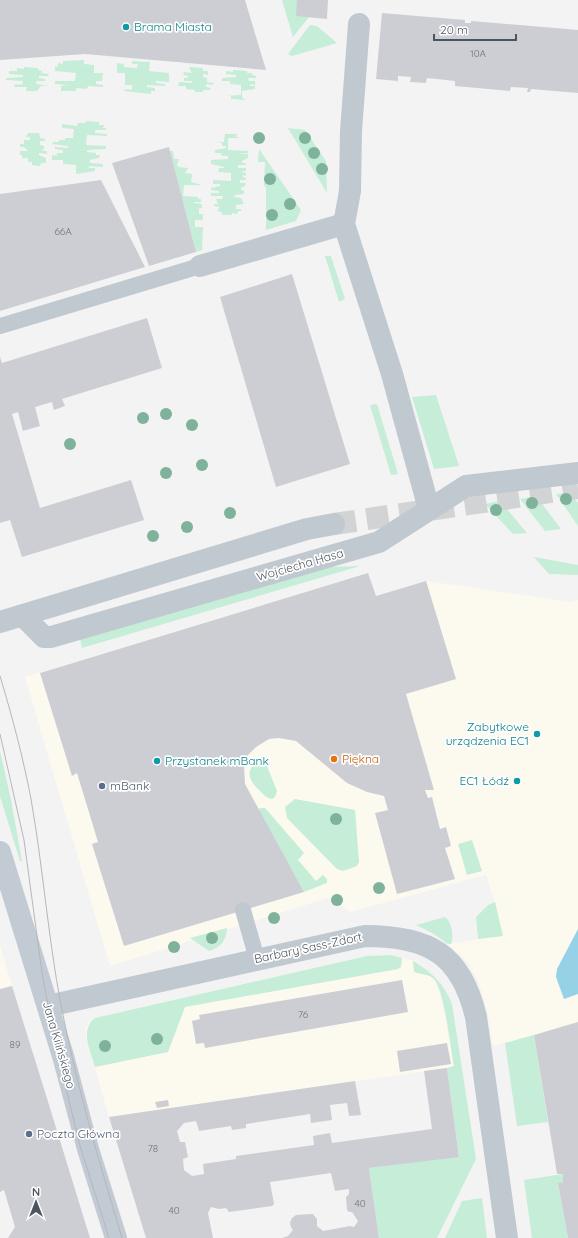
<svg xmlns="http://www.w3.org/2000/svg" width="578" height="1238" viewBox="0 0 578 1238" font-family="Quicksand,sans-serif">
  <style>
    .commercial { fill: #fcf9ef }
    .green { fill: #c5edd7 }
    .water { fill: #96d2e7 }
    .building { fill: #cdced4 }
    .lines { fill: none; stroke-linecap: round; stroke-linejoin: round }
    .street-tunnel { stroke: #d2d3d5; stroke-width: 22; stroke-dasharray: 22 11; stroke-linecap: butt }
    .lane { stroke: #c1c9d0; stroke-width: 16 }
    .street { stroke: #c1c9d0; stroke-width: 22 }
    .secondary { stroke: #c2cad4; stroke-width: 22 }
    .tram { stroke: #b5b7bc; stroke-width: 1 }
    .tree { fill: #7fb29a }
    .culture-dot { fill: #0f9aa8; stroke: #fff; stroke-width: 1.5 }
    .food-dot { fill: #e8710a; stroke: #fff; stroke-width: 1.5 }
    .service-dot { fill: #5c6f8a; stroke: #fff; stroke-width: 1.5 }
    .labels { text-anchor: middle; stroke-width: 3.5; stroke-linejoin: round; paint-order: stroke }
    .number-label { font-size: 10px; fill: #6c737c }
    .culture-label { font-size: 12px; fill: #0d838f; stroke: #fff; text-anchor: start }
    .street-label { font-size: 12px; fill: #4b555f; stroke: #fff }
    .food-label { font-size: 12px; fill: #c56008; stroke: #fff; text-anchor: start }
    .service-label { font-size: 12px; fill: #4e5e75; stroke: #fff; text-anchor: start }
  </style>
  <rect width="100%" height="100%" fill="#f4f3f3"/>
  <g class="commercial">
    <path d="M368 573 376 596 456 679 426 581 571 602 578 600V1238H568L558 1183 562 1174H557L534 1035 493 1046 487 1011 478 981 465 959 448 944 478 939 476 917 488 905 495 902 486 875 350 912 331 897 110 966 25 677Z"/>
    <path d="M0 946 12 986 0 989Z"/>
    <path d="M391 955 413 961 414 972 430 976 436 982 443 1005 454 1067 109 1117 86 1036V1028L89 1022 95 1018 367 956Z"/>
  </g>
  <g class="green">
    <path d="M282 0H297L309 17 293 37Z"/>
    <path d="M310 25 317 26 337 43 292 56 288 54Z"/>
    <path d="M84 60V64L94 65V73H103L102 81H96V84L103 85V87L88 86 87 89 76 88V91H61V86L67 85 55 84V81H75L76 73 55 71V66L58 67V63L63 64V61Z"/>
    <path d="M132 61 150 62 149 71 169 73V82L156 81V83L165 84V86L147 85V87L155 88V91H151V94L124 91 125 89 132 90V85H125V73H117V63L124 64V67L137 68 138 64H132Z"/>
    <path d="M24 67 38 68V70L42 71V73L49 74 48 76H39V78L45 79V81H36V84L48 86H41L37 91H26L27 87H14L15 84 22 85 23 81 6 80V78L23 77V75L9 74V71H17V68L24 69Z"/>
    <path d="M189 67 203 68V71H208V75L203 74V77L207 78V82L214 83 213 85 206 84V87L211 88 210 90H203V92H195V90L186 89V86H178L179 82 192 83V81H184V78H188V76L183 75 184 72 192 73Z"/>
    <path d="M233 70 247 71V73H252V75L256 76V78H248L249 81H255V85L251 84 250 86H255V89L242 91V98L246 100 231 99V96H224L241 95V85L230 84V81H222V78L236 77V75L226 74V71L233 72Z"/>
    <path d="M86 121 99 122V125H104L103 128H106V130H95V133L107 134V136L87 135 86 145 106 146V149L87 150V152L96 153V155H100L99 158 90 160V163L103 164V167L89 166V168H95V171L76 174V165L63 164V160H52V155L57 156V153H63V150L55 149V147L68 148V146L52 144 53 142H59V140H65V138H73L74 129 62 128V124L77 126 78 123H85Z"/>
    <path d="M288 128 305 130 326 161 327 193Z"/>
    <path d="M28 133H39L40 138 45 139V141H40V145L44 146V149L41 150 47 151V154L39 153V155L46 158V163H41L40 166 32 165V162H28V158H22V155H20V151H28L24 147H20V144H24V140H30V137H26Z"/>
    <path d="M225 134H237L236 137 241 138H228V150L248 151V153H239L248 154V158L242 161V163H246V165H238V168H246V171H241L246 173V176L243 175V177L246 178V180H240V183H246L245 186 241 188V190H244V194L235 195 234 197 241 198 244 204 236 205V209H241V211H238L237 214 232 213V215H222V212L217 211 220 207 214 206V204H218L216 199H222L223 196H211V193H219V191L211 190V188L220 186V184H213V180L231 181V173L218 172 219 168H224V167L211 164V160L228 159V156H222L221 153H215V150L226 148V146H222V143L217 142H224Z"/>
    <path d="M259 149 301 210 296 221 266 230V187L264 186 265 162H258Z"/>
    <path d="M170 151H173L174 159H179L177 165 179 167 188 168 185 173 192 174 191 182 202 185H184L183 196 198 197V199H201V202H194V203L202 204V208L196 209H199V214H203V220H195V227H203L202 250 196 252Z"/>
    <path d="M325 256H331L345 299 339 302Z"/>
    <path d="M436 395 459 466 434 469 412 397Z"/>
    <path d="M377 404 398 474 391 475 370 405Z"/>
    <path d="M570 493 578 503V526L556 494Z"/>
    <path d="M536 496 561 529 545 531 520 499Z"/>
    <path d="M500 501 527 533 513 534 485 504Z"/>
    <path d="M534 557 578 565V575L549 574Z"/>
    <path d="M360 566 82 648 80 639 328 567Z"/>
    <path d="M0 751 11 800 22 861H20L0 796Z"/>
    <path d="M263 756 277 791 275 797 272 799C266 798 263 794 259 790 244 776 248 766 263 756Z"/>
    <path d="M295 799 355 810 359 862 357 866 343 871 337 869 287 818 285 807Z"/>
    <path d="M260 808H265L304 853 298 860 316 881 323 875 327 879V883L304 892 258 810Z"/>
    <path d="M472 840 482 871 467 875 458 844Z"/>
    <path d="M495 902 503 936 478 939 476 917 488 905Z"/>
    <path d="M445 917C452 922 454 937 451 944H448L434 934 416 925Z"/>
    <path d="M227 928C226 941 221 947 209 951L190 938Z"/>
    <path d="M391 955 402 958 401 967 398 969 185 1007 168 1052 95 1067C91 1051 79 1030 95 1018L367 956Z"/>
    <path d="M413 961C432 972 444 984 452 1004L476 1159 437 1238H379L369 1168 459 1156 447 1068 454 1066C451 1051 444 988 434 979 429 974 420 974 414 972Z"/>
    <path d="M534 1035 548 1122 517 1126 505 1043Z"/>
    <path d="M563 1174V1182L558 1183 568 1238H532L524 1180Z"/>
    <path d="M482 1198 487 1238H445L462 1201Z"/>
  </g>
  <path class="water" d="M578 929V994L564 999 556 977 557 969Z"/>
  <g class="building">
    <path d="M0 0H245L266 70 85 54 0 60Z"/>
    <path d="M297 0H328L327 19 296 16Z"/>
    <path d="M382 13 465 20V23H471V21L578 30V93L531 89 530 92H527L528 88 511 87 510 91 455 86V81L427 78 426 83 410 82 411 77 398 76V81L376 79Z"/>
    <path d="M169 147 196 252 149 266 112 163Z"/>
    <path d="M101 180 145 267 0 311V194Z"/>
    <path d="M292 274 350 464 276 487 220 297Z"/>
    <path d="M147 318 162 368 62 399 65 406 54 410 52 402 35 407 40 426 23 431 18 412 12 414 40 508 131 480 144 520 22 557 10 520 0 523V357L2 363Z"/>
    <path d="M368 573 376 596 426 581 456 679 406 694 434 790H425L428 798 432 797 440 829 446 827 451 846 445 848 455 879 397 894 375 813 388 810 384 796 367 792 347 783 296 741 279 738 269 739 256 747 248 755 244 766 245 784 304 892 124 946 92 844 98 842 77 773 72 776 40 673Z"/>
    <path d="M402 980 408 1012 205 1048 204 1043 196 1044 192 1021 200 1019 199 1015Z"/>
    <path d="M12 986 45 1092 90 1238H8L15 1227 4 1190 0 1192V989Z"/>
    <path d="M578 1022V1238H568L558 1183 563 1182V1174H557L534 1035Z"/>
    <path d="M447 1043 451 1064 400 1072 397 1051Z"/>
    <path d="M447 1068 459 1157 369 1168 379 1238H282L288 1236 293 1230 291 1227 290 1223 292 1218 296 1215 313 1214 317 1219V1226L323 1231 350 1226 354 1227 358 1221 352 1212H349L347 1210 346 1197 349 1194V1189L335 1191 331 1173 270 1182 274 1204 272 1206 229 1212 226 1208 219 1209 211 1207 208 1213 213 1238H146L109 1117 355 1081 361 1115 349 1116 347 1103 330 1105 332 1120 311 1123 310 1114 246 1124V1128L232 1130 231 1126 199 1131 196 1121 184 1123 177 1131 180 1142H185L188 1157 183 1159 184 1170 192 1176 204 1174 203 1164 236 1159V1156L314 1145 313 1136 330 1133 332 1143 432 1129 424 1071Z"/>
    <path d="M168 1100 169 1106 157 1108 155 1102Z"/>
  </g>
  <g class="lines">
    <path class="street-tunnel" d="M334 524 578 488"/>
    <g class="lane">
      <path d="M0 326 200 266"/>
      <path d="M243 910 257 959"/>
    </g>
    <g class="street">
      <path d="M359 24 351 131 350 191 344 224 392 374 429 509"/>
      <path d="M200 266 344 224"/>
      <path d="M20 616 24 617 44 637H51L379 542 466 486 578 473"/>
      <path d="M0 622 307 529 334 524"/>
      <path d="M48 1006 365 936C429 936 461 954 476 1017L507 1238"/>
    </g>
    <path class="secondary" d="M0 852 63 1056 88 1149 116 1238"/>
    <g class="tram">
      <path d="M0 676C12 716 23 757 31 799 43 867 48 937 61 1005 76 1084 99 1161 122 1238"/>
      <path d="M0 734 24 840 42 973 57 1052 80 1146 109 1238"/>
    </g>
  </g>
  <g class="tree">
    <circle cx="259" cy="138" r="6"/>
    <circle cx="305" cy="138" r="6"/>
    <circle cx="314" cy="153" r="6"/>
    <circle cx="322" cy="169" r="6"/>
    <circle cx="270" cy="179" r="6"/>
    <circle cx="290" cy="204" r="6"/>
    <circle cx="272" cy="215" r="6"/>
    <circle cx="166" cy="414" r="6"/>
    <circle cx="143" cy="418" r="6"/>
    <circle cx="192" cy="425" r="6"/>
    <circle cx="70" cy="444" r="6"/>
    <circle cx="202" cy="465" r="6"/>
    <circle cx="166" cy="473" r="6"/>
    <circle cx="566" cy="499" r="6"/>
    <circle cx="532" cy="503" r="6"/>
    <circle cx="496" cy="510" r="6"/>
    <circle cx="230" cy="513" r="6"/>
    <circle cx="187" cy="527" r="6"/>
    <circle cx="153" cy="536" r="6"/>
    <circle cx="336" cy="819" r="6"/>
    <circle cx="379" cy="888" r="6"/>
    <circle cx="337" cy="900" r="6"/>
    <circle cx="274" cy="918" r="6"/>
    <circle cx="212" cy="938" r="6"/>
    <circle cx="174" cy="947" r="6"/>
    <circle cx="157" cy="1039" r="6"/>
    <circle cx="105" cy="1046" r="6"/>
  </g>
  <g class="culture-dot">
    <circle cx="126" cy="27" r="4"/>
    <circle cx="537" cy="734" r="4"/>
    <circle cx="157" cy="761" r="4"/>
    <circle cx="517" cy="781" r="4"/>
  </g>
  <circle class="food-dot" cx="334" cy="759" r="4"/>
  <g class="service-dot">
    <circle cx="102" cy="786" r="4"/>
    <circle cx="29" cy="1134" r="4"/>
  </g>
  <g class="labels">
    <g class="number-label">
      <text x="478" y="57">10A</text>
      <text x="63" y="235">66A</text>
      <text x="303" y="1018">76</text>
      <text x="15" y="1048">89</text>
      <text x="153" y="1152">78</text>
      <text x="360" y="1207">40</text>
      <text x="174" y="1214">40</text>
    </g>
    <g class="culture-label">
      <text x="134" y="31">Brama Miasta</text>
      <text x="529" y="731" text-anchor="end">Zabytkowe<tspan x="529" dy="14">urządzenia EC1</tspan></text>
      <text x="165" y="765">Przystanek mBank</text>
      <text x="509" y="785" text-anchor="end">EC1 Łódź</text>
    </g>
    <g class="street-label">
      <text transform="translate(300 565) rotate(-16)" y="4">Wojciecha Hasa</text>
      <text transform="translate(308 948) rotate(-12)" y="4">Barbary Sass-Zdort</text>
      <text transform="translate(59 1045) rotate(74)" y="4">Jana Kilińskiego</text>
    </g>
    <g class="food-label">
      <text x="342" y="763">Piękna</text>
    </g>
    <g class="service-label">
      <text x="110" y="790">mBank</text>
      <text x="37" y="1138">Poczta Główna</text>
    </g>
  </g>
  <g transform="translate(36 1202)" stroke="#ffffff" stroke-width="3" paint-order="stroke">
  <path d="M0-3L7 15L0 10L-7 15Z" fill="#4b555f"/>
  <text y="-6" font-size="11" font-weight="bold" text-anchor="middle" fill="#4b555f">N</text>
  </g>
  <path d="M434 34v6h82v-6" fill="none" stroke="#4b555f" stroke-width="2"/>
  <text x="440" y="34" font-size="12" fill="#4b555f" stroke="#ffffff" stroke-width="3" paint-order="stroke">20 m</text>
</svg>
